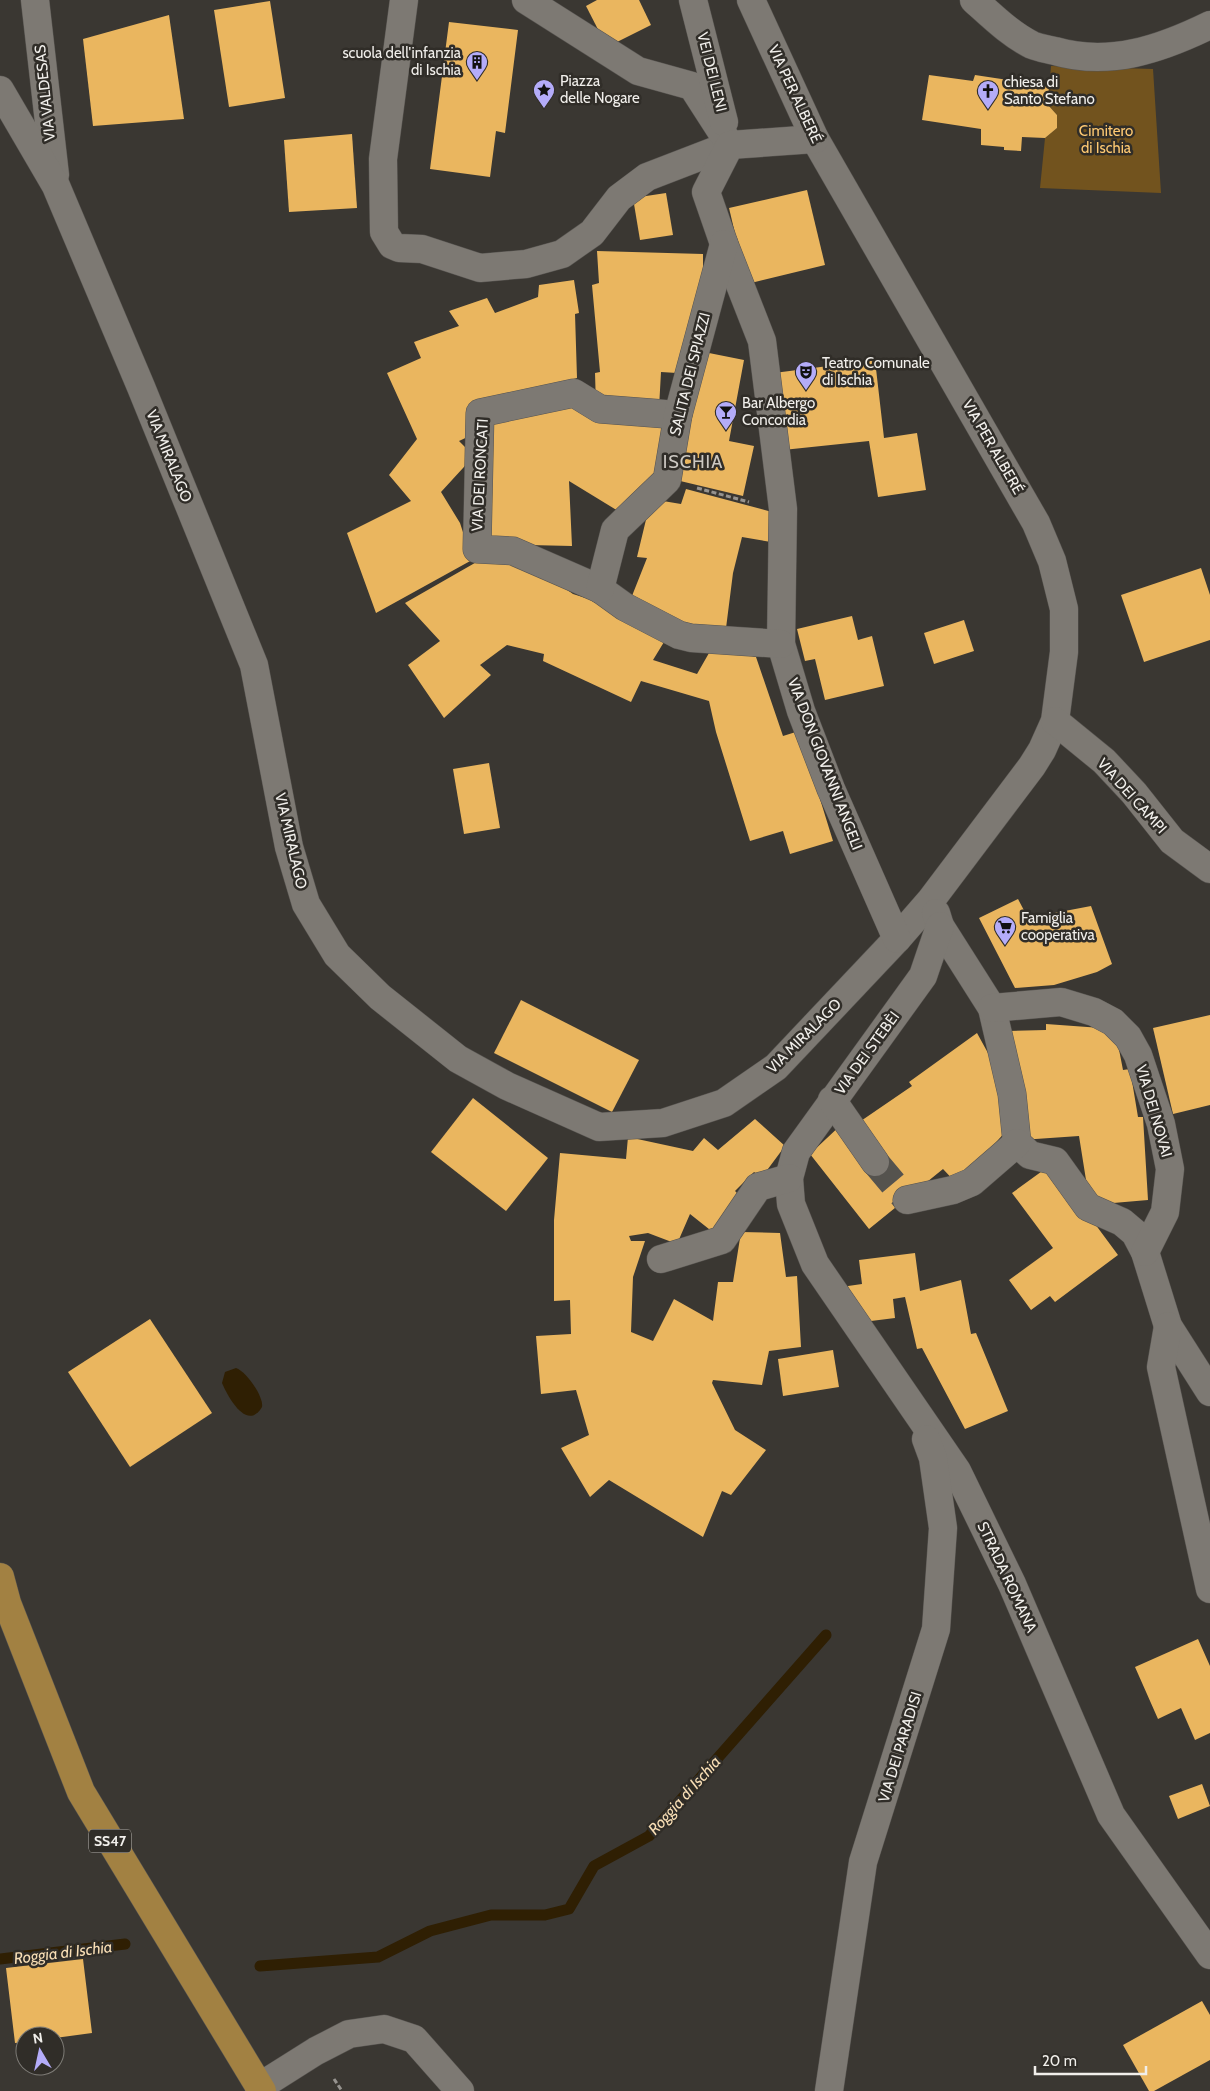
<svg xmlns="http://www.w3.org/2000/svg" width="1210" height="2091" viewBox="0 0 1210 2091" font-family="Cabin,sans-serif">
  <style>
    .green { fill: #72531e }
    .water { fill: #2f1f03 }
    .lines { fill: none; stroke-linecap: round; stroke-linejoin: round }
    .stream { stroke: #2f1f03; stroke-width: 11 }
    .building { fill: #eab65f }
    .minor-tunnel { stroke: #55534e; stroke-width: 28; stroke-dasharray: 28 14; stroke-linecap: butt }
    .minor-casing { stroke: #575450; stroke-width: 29 }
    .major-casing { stroke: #575450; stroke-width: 29 }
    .path { stroke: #96938f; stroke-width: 3; stroke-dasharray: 5 2.5; stroke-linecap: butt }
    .minor { stroke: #7d7973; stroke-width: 28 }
    .major { stroke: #a28142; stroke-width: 28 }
    .labels { text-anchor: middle; stroke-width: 5; stroke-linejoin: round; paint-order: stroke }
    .shield { fill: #302d28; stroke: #b7b5b0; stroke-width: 1 }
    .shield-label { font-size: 14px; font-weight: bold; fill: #f1efeb }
    .poi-label { font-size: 15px; fill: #f1efeb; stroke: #302d28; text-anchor: start }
    .street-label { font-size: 15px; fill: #f1efeb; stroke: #302d28 }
    .park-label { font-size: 15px; fill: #fec972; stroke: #302d28 }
    .water-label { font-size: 16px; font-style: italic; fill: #f8deb5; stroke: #302d28 }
    .quarter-label { font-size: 18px; letter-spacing: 1px; fill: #cdc9c3; stroke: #302d28 }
  </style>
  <rect width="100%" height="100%" fill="#3a3732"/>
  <path class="green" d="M1051 66 1153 69 1161 193 1040 188 1045 138 1057 128V115L1048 105Z"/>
  <path class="water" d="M236 1368C246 1371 264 1397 262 1407 247 1432 228 1397 222 1383L225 1372Z"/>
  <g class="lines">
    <g class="stream">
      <path d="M0 1959 125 1944"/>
      <path d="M260 1966 378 1957 430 1931 491 1915H545L569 1909 594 1866 649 1836 826 1635"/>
    </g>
  </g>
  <g class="building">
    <path d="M597 0H639L651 25 607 47 586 6Z"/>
    <path d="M270 1 285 98 229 107 214 10Z"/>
    <path d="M169 15 184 119 93 126 83 39Z"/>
    <path d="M449 22 518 30 505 133 496 131 490 177 430 169Z"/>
    <path d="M929 75 973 81 975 75 1049 86 1048 105 1057 115V128L1045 138 1022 137 1021 151 1004 150V147L981 145V129L922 120Z"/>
    <path d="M352 134 357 208 289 212 284 140Z"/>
    <path d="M807 190 825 265 747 284 729 208Z"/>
    <path d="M666 193 673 235 640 240 633 198Z"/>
    <path d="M597 251 703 254V300L677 373 661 372 659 408 596 406 595 373 600 372 592 285 599 283Z"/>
    <path d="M574 280 579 313 575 314 577 378 474 410 476 433 459 441 474 456 441 492 460 523 472 560 376 613 347 533 411 501 389 475 417 439 387 373 421 358 414 342 459 326 449 311 487 298 495 313 538 297 539 285Z"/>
    <path d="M699 351 744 360 729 441 754 446 743 496 676 480Z"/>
    <path d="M875 360 884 438 917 433 926 490 878 497 869 441 783 450 774 373Z"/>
    <path d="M553 404 641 417 673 435 648 485 623 514 569 481 572 546 481 544 484 416Z"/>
    <path d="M686 489 772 512 771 542 742 537 733 573 725 636 628 606 647 558 637 557 651 499 681 504Z"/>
    <path d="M494 552 522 558 573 594 617 608 664 642 653 660 697 674 713 646 756 657 783 736 799 731 833 841 790 854 783 831 750 841 716 732 709 701 641 681 631 702 543 661 544 654 507 645 480 665 491 675 444 718 408 665 440 641 405 603Z"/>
    <path d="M1201 568 1210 595V640L1144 662 1121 595Z"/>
    <path d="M852 616 858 640 872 636 884 686 825 700 815 659 805 661 797 629Z"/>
    <path d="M964 620 974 651 934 664 924 633Z"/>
    <path d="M489 763 500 828 464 834 453 769Z"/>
    <path d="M1018 899 1028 918 1091 906 1112 964 1097 972 1054 985 1015 988 979 918Z"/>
    <path d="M521 1000 639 1060 612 1112 494 1053Z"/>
    <path d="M1210 1015V1105L1173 1114 1153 1028Z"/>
    <path d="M1046 1024 1115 1029 1123 1070 1130 1069 1138 1117H1143L1148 1200 1090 1205 1079 1136 1021 1140 1008 1031 1046 1030Z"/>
    <path d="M977 1033 1011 1095 1007 1130 958 1185 943 1169 869 1229 810 1154 843 1123 855 1125 912 1086 909 1082Z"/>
    <path d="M473 1098 548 1158 506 1211 431 1152Z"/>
    <path d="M755 1119 785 1146 762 1177 754 1172 735 1191 745 1201 719 1237 690 1214 677 1244 648 1233 629 1236 631 1241H645L633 1277 631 1332 653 1341 674 1299 713 1321 718 1282H733L741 1232 780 1233 786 1277 797 1276 801 1347 769 1351 762 1385 713 1380 712 1383 735 1430 766 1450 731 1495 722 1491 703 1537 609 1480 590 1497 561 1448 589 1435 576 1390 541 1394 536 1336 571 1334 570 1300 554 1301V1220L560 1153 626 1159 628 1137 693 1151 704 1138 718 1150Z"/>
    <path d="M1045 1169 1061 1178 1118 1255 1055 1302 1050 1296 1031 1310 1009 1280 1053 1248 1012 1193Z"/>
    <path d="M915 1253 920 1291 961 1280 971 1334 976 1333 1008 1411 965 1429 922 1348 917 1349 905 1297 893 1299 895 1318 863 1322 850 1308 848 1286 862 1284 859 1260Z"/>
    <path d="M150 1319 212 1413 130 1467 68 1372Z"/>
    <path d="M833 1350 839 1387 783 1396 778 1359Z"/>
    <path d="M1198 1639 1210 1666V1733L1195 1740 1181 1708 1158 1719 1135 1667Z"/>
    <path d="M1202 1784 1210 1806 1178 1819 1169 1796Z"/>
    <path d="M83 1959 92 2033 55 2038V2036H25V2042L15 2043 6 1968Z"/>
    <path d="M1202 2001 1210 2015V2060L1154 2091H1149L1123 2045Z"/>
  </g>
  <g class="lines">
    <path class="minor-tunnel" d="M875 1162 907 1200"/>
    <g class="minor-casing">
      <g id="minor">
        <path d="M35 0 55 175"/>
        <path d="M404 0 383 159 384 232 392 245 399 248 422 249 480 268 526 264 562 254 592 233 619 198 647 177 730 145"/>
        <path d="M526 0 638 71 692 86 730 145"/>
        <path d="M693 0 724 122"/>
        <path d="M974 0C992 16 1010 34 1032 45 1039 48 1047 49 1055 51 1109 67 1161 49 1210 25"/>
        <path d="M0 90 56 186 141 387 254 665 289 847 306 904 337 955 380 997 458 1059 507 1086 599 1127 663 1123 724 1103 776 1067 897 939 931 900 1032 766 1042 750 1055 721 1064 652V609L1052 561 1036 523 815 139 751 0"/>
        <path d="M815 139 730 145 706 192 724 244 762 341 783 509 781 644 801 711 831 789 897 939"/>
        <path d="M678 415 600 409 574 393 480 413 477 549 513 551 600 589 625 607 679 635 691 638 781 644"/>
        <path d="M600 589 615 530 667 480 678 415 724 244"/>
        <path d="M1055 721 1104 761 1134 793 1172 841 1210 869"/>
        <path d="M936 913 940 926 992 1008 1012 1094 1017 1143 1030 1155 1055 1161 1088 1207 1122 1222 1135 1233 1145 1252 1168 1326 1210 1392"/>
        <path d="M940 926 923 976 796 1152 789 1178 791 1204 815 1264 957 1471 1012 1584 1111 1815 1210 1955"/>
        <path d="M992 1008 1061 1002 1094 1012 1113 1022 1128 1037 1138 1055 1161 1124 1170 1169 1165 1212 1145 1252"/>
        <path d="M832 1100 875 1162"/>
        <path d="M907 1200 953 1190 972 1182 1017 1143"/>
        <path d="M661 1259 722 1240 758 1187 789 1178"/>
        <path d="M1168 1326 1161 1367 1210 1589"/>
        <path d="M259 2087 316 2051 349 2034 384 2029 414 2039 460 2091"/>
        <path d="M829 2091 863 1862 936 1629 943 1528 933 1458 926 1439"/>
      </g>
    </g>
    <g class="major-casing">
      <path id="major" d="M0 1577 7 1603 81 1792 262 2091"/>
    </g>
    <g class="path">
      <path d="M697 488 749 502"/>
      <path d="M334 2079 342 2091"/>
    </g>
    <use href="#minor" class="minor"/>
    <use href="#major" class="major"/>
  </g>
  <defs>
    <g id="building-pin" transform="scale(1.125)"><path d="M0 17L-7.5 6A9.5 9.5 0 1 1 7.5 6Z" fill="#b4acf9" stroke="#302d28"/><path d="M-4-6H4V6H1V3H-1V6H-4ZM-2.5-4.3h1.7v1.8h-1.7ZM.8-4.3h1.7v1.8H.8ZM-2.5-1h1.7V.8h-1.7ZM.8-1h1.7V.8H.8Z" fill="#111"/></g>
    <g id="sight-pin" transform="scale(1.125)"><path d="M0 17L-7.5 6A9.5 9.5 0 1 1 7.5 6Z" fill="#b4acf9" stroke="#302d28"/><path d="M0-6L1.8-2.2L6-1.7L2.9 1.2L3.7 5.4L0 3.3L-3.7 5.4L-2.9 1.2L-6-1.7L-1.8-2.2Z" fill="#111"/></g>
    <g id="church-pin" transform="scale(1.125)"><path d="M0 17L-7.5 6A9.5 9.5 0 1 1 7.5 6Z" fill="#b4acf9" stroke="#302d28"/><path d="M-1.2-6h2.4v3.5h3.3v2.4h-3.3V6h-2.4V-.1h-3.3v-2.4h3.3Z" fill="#111"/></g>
    <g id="theatre-pin" transform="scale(1.125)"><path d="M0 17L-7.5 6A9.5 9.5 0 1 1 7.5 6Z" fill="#b4acf9" stroke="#302d28"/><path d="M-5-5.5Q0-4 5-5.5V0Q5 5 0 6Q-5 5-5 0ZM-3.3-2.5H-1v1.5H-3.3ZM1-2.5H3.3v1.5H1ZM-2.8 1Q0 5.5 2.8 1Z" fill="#111"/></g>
    <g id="bar-pin" transform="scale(1.125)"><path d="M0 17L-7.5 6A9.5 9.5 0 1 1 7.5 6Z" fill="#b4acf9" stroke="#302d28"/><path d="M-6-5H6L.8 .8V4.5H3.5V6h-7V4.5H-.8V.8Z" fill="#111"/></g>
    <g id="supermarket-pin" transform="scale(1.125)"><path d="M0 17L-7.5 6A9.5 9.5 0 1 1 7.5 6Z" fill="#b4acf9" stroke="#302d28"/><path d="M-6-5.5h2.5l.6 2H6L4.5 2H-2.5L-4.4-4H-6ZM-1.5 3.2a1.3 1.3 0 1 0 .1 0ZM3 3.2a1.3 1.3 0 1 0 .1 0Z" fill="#111"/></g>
  </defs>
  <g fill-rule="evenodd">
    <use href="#building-pin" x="477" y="62"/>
    <use href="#sight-pin" x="544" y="90"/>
    <use href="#church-pin" x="988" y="91"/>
    <use href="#theatre-pin" x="806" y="372"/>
    <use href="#bar-pin" x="726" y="412"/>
    <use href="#supermarket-pin" x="1005" y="927"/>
  </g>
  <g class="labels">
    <rect class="shield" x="89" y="1829.5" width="42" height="23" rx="4"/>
    <g class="shield-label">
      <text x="110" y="1846">SS47</text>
    </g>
    <g class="poi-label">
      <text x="461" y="58" text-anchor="end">scuola dell'infanzia<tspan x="461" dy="17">di Ischia</tspan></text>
      <text x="560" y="86">Piazza<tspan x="560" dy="17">delle Nogare</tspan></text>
      <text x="1004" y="87">chiesa di<tspan x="1004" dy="17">Santo Stefano</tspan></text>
      <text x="822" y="368">Teatro Comunale<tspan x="822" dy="17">di Ischia</tspan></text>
      <text x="742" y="408">Bar Albergo<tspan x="742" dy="17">Concordia</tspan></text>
      <text x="1021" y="923">Famiglia<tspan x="1021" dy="17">cooperativa</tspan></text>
    </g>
    <g class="street-label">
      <text transform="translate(712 72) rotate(76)" y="5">VEI DEI LENI</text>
      <text transform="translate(45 93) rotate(-96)" y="5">VIA VALDESAS</text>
      <text transform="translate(795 94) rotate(65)" y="5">VIA PER ALBERÉ</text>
      <text transform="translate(690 374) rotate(-76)" y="5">SALITA DEI SPIAZZI</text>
      <text transform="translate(993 447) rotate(60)" y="5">VIA PER ALBERÉ</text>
      <text transform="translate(169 456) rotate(68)" y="5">VIA MIRALAGO</text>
      <text transform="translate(480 475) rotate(-87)" y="5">VIA DEI RONCATI</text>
      <text transform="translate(825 764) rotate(69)" y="5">VIA DON GIOVANNI ANGELI</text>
      <text transform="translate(1132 796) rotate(48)" y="5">VIA DEI CAMPI</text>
      <text transform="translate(291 841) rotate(77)" y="5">VIA MIRALAGO</text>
      <text transform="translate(804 1036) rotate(-45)" y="5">VIA MIRALAGO</text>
      <text transform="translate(867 1053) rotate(-54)" y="5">VIA DEI STEBÈI</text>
      <text transform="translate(1154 1111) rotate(74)" y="5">VIA DEI NOVAI</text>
      <text transform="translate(1007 1577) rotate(65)" y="5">STRADA ROMANA</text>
      <text transform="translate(900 1747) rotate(-73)" y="5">VIA DEI PARADISI</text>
    </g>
    <g class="park-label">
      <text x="1106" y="136">Cimitero<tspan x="1106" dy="17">di Ischia</tspan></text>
    </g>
    <g class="water-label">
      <text transform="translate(684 1795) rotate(-48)" y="6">Roggia di Ischia</text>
      <text transform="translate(63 1952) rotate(-7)" y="6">Roggia di Ischia</text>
    </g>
    <g class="quarter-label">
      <text x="693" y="468">ISCHIA</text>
    </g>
  </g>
  <g transform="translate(40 2051) rotate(351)"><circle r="24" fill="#302d28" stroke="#7d7b76"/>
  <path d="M0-4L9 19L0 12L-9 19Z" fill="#b4acf9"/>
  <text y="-8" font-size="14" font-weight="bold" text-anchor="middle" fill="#f1efeb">N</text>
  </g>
  <path d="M1035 2066v8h111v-8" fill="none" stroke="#f1efeb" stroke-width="2.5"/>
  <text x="1042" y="2066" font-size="15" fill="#f1efeb" stroke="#302d28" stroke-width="4" paint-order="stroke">20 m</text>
</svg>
